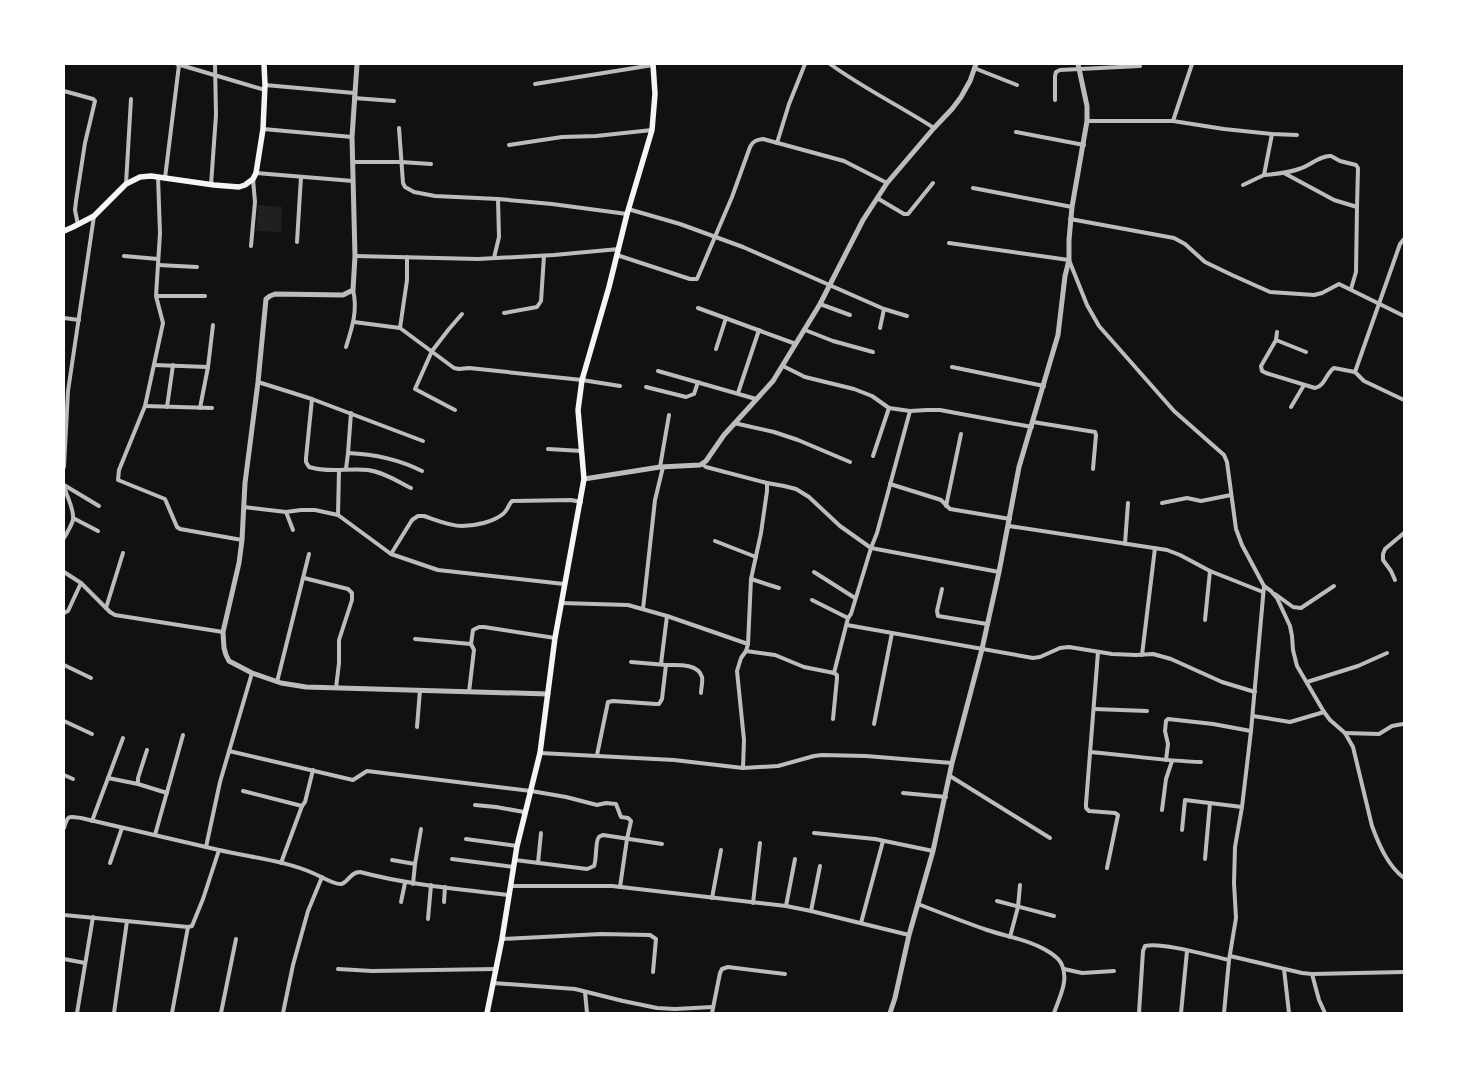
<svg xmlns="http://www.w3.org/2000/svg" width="1468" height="1077" viewBox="0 0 1468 1077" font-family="Signika,sans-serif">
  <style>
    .green { fill: #202020 }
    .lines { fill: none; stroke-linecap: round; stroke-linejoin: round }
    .minor { stroke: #bcbcbc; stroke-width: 4 }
    .tertiary { stroke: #bcbcbc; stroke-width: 5 }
    .secondary { stroke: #f5f5f5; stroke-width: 5.5 }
  </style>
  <rect width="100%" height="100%" fill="#111"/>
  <path class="green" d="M258 205 282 207 281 232 256 231Z"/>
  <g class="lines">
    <g class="minor">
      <path d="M177 64 265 90"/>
      <path d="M830 64C863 88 900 106 934 128"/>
      <path d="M974 68 1017 85"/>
      <path d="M535 84 653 65"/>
      <path d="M265 85 354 93"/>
      <path d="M64 91 93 99 95 101 85 143 76 201 75 210 78 225"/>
      <path d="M354 98 394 101"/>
      <path d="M1055 100V76L1056 72 1060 70 1140 66"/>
      <path d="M1087 121H1173L1224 129 1272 134 1297 135"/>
      <path d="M1173 121 1192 64"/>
      <path d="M399 128 403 183 405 187 414 192 435 196 498 199 552 204 627 214"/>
      <path d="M263 129 352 137"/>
      <path d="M1016 132 1084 145"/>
      <path d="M777 143 789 104 805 64"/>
      <path d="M509 145 562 137 596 136 652 130"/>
      <path d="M353 162H401L431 164"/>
      <path d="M256 173 353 181"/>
      <path d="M1264 175C1276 174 1288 173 1299 169 1310 166 1320 155 1331 156L1340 161 1356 165 1358 168 1357 207 1334 200 1284 173"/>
      <path d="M158 177 160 233 156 296 163 323 145 406 119 470 118 480 165 499 177 527 180 529 242 540"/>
      <path d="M165 178 179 65"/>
      <path d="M126 184 131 99"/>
      <path d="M211 185 216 115 215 64"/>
      <path d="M1243 185 1264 175 1272 134"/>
      <path d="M973 188 1072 207"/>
      <path d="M877 198 904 214H908L933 183"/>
      <path d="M628 209 680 224 743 247 884 309 907 316"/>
      <path d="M1070 219 1174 238 1185 244 1205 262 1232 275 1270 292 1314 295 1322 293 1339 284 1404 316"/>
      <path d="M1404 239 1400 244 1355 372 1364 381 1404 400"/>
      <path d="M297 242 301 177"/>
      <path d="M949 243 1069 260 1087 305 1099 326 1174 411 1224 455 1227 462 1236 529 1242 545 1264 586 1251 731 1242 807 1235 847 1234 883 1236 918 1229 960 1224 1013"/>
      <path d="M251 246 255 202 253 179"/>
      <path d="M617 255 690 279H697L732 197 750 147C753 141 756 140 763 139L844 161 887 183"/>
      <path d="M124 256 158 259"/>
      <path d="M355 256 478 259 554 255 619 249"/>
      <path d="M494 258 499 237 498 199"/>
      <path d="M158 265 197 267"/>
      <path d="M1351 289 1356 272 1357 207"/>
      <path d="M156 296H205"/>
      <path d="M820 304 850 315"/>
      <path d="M698 308 796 344"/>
      <path d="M504 313 537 307 541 301 544 256"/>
      <path d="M64 318 79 320"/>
      <path d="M354 322 400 328 454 368 459 369 469 368 582 380 620 386"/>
      <path d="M400 328 407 280V257"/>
      <path d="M880 328 884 309"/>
      <path d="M805 330 833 341 873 352"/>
      <path d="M1277 332 1276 340 1261 366 1262 371 1266 373 1315 388C1325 386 1326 373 1334 368L1355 372"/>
      <path d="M1276 340 1306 352"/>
      <path d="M346 347C352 328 358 310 353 290"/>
      <path d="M716 349 726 318"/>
      <path d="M154 365 208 367 213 325"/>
      <path d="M783 366 805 377 854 389 872 396 889 408 910 411 927 410H940L1032 427"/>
      <path d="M952 367 1044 386"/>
      <path d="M658 371 756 399"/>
      <path d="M258 382 312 399 423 441"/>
      <path d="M646 387 686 397 694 394 698 382"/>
      <path d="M738 393 759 330"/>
      <path d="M312 399 306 458V462L309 467C328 473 348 468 368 470 383 472 397 481 411 488"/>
      <path d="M145 406 212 408"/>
      <path d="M167 407 173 365"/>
      <path d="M1291 407 1304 385"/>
      <path d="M200 408 208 367"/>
      <path d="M455 410 415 389 432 351 449 329 462 314"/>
      <path d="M1033 422 1095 432 1096 435 1093 469"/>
      <path d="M734 423 774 432 798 440 850 462"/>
      <path d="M548 449 582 451"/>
      <path d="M348 453 351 413"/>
      <path d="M873 456 889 408"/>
      <path d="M702 464 706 467 767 483 784 486 796 489 809 497 840 526 871 548 999 572"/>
      <path d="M64 467 68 391 94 216"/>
      <path d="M660 467 669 415"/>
      <path d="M346 469 348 453C373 454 400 460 422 471"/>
      <path d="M890 484 938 499 941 500 950 509 1010 519"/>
      <path d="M64 485C66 496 75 510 73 520 71 526 67 533 64 538"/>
      <path d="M64 485 99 506"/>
      <path d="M1162 503 1187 498 1201 501 1231 495"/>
      <path d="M946 506 961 434"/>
      <path d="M244 507 286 512 301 510H315L338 515 391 554 438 570 564 584"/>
      <path d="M286 512 293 530"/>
      <path d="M338 515 339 470"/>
      <path d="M73 518 98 531"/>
      <path d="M1009 526 1167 550 1180 555 1210 571 1263 592"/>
      <path d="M715 541 756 557"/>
      <path d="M1125 544 1128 503"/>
      <path d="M391 554 412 520 418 516H424C436 520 450 526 462 526 475 526 493 522 503 514 508 510 508 505 512 501L571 500 581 502"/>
      <path d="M64 572 81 583 110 612 115 615 223 632"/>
      <path d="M814 572 855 598"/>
      <path d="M304 578 348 589 352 593V600L339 640V663L336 688"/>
      <path d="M751 579 779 588"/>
      <path d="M1395 580 1391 571 1383 560V554L1385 549 1404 533"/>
      <path d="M1264 586 1271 591 1277 598 1290 626 1292 636 1293 650 1297 666 1324 712 1330 720 1345 733 1353 747 1372 826C1379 845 1388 866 1404 878"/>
      <path d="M942 589 937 611 938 616 987 624"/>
      <path d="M1275 594 1293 607 1301 608 1334 586"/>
      <path d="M812 600 848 618"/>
      <path d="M561 603 628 605 667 616 748 644"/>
      <path d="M106 608 123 553"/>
      <path d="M643 609 655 500 663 467"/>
      <path d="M64 613 68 611 81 583"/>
      <path d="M1205 620 1210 571"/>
      <path d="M847 625 1033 658 1040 657 1060 648 1069 647 1112 654 1136 655 1153 654 1171 659 1222 682 1255 692"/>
      <path d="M415 639 471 644"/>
      <path d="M746 651 775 655 804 667 834 673"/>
      <path d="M1098 652 1086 804V808L1089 811 1115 813 1118 815 1107 868"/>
      <path d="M1142 655 1155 548"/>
      <path d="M661 664 667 616"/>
      <path d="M64 665 91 678"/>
      <path d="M666 665C677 665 698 663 702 677 703 682 701 688 701 693"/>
      <path d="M277 682 309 554"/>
      <path d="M1307 682 1358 666 1387 653"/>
      <path d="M469 692 474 650 471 644 473 630 479 627H484L555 638"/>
      <path d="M1094 709 1147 711"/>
      <path d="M1253 716 1290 722 1324 712"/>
      <path d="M833 719 837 678V675L834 673 848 618 851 614 871 548 877 533 910 411"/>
      <path d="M64 721 92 734"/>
      <path d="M874 724 892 633"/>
      <path d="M417 727 420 690"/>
      <path d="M1345 733 1379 734 1392 726 1403 724"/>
      <path d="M147 750 138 778V784L167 793"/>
      <path d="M229 751 353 780 367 771 531 791 566 797 597 805 606 803 616 804 621 817 628 818 631 821 627 839 620 887"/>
      <path d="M1090 752C1128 755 1164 761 1201 762"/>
      <path d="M540 753 674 760 743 768 778 766 814 756 822 755 866 756 952 763"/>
      <path d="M597 755 608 702 613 701 656 704H659L662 699 666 665 631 662"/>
      <path d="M1166 760 1168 744 1165 731 1166 721 1168 719 1213 724 1251 731"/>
      <path d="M743 768 744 740 737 671 741 658 746 651 748 644 751 579 761 533 767 491V483"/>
      <path d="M64 775 73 779"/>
      <path d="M950 776 1050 838"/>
      <path d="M108 778 138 784"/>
      <path d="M243 791 302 806 305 802 313 770"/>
      <path d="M903 793 946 797"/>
      <path d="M475 805 496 807 524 812"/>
      <path d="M1162 810 1166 779 1172 761"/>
      <path d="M92 821 123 738"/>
      <path d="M64 828C68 815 68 816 81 818L219 850 203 899 192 926 188 927 64 915"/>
      <path d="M1182 830 1185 800 1242 807"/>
      <path d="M814 833 875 839 933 851"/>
      <path d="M155 835 183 735"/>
      <path d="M466 839 517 846"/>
      <path d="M206 847 220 782 252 673"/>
      <path d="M219 850C249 857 288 861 315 874 320 876 335 885 341 884 348 883 350 872 360 872 409 885 459 889 509 895"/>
      <path d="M452 859 514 867"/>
      <path d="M1205 859 1210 803"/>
      <path d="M392 860 415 864 413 884"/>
      <path d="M515 860 587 869 594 866C597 859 595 840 599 837 600 836 601 836 603 835L662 844"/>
      <path d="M110 863 122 828"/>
      <path d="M281 863 302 806"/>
      <path d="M538 863 541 833"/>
      <path d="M415 864 421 829"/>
      <path d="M510 886H612L786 906 811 911 909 935"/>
      <path d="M712 898 721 850"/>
      <path d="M997 901 1054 916"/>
      <path d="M401 902 405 883"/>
      <path d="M444 902 445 887"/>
      <path d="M753 903 760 843"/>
      <path d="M918 904C941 913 964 922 987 930 1005 936 1025 939 1042 948 1049 952 1059 957 1062 965 1069 981 1059 998 1054 1013"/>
      <path d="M786 906 795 859"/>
      <path d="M811 911 820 866"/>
      <path d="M428 919 431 885"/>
      <path d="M861 923 883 841"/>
      <path d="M1010 937 1018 907 1020 885"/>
      <path d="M502 939 601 934 650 935 656 939 653 972"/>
      <path d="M1230 956 1302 973 1312 974 1404 972"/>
      <path d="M64 959 85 963"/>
      <path d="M338 969 372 971 496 969"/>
      <path d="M1064 969 1082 973 1114 971"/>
      <path d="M1284 969 1289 1013"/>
      <path d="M1312 974 1319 1000 1325 1013"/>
      <path d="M493 983 575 989 623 1001 657 1008 675 1009 713 1007"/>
      <path d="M585 992 587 1013"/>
      <path d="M77 1013 93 917"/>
      <path d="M114 1013 127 921"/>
      <path d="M172 1013 188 927"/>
      <path d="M221 1013 236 939"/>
      <path d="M283 1013 293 965 308 911 322 877"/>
      <path d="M712 1013 720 973 722 969 728 967 785 974"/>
      <path d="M1139 1013 1143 951 1145 946C1163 942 1210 956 1229 960"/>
      <path d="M1181 1013 1187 951"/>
    </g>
    <g class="tertiary">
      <path d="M357 64 352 137 355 256 353 290 343 295 275 294 270 296 266 299 258 382 245 483 242 540 239 563 223 632 224 648 226 655 229 661 252 673 281 683 306 687 548 694"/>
      <path d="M584 479 660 467 700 465 706 461 724 435 773 381 820 304 863 220 887 183 934 128 952 109 961 97 970 81 976 64"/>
      <path d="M890 1013 895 998 909 935 933 851 952 763 982 649 999 572 1019 467 1058 335 1065 276 1069 260V240L1072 207 1087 121V106L1078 64"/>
    </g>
    <g class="secondary">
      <path d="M64 231 73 227 94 216 126 184 140 177 151 176 214 185 239 187 245 185 253 179 256 173 263 129 265 85 264 64"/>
      <path d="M487 1013 502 939 517 846 540 753 555 638 584 479 578 410 582 380 609 287 627 214 652 130 655 94 653 64"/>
    </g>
  </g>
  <rect width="1468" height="1077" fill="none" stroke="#ffffff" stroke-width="130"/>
</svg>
